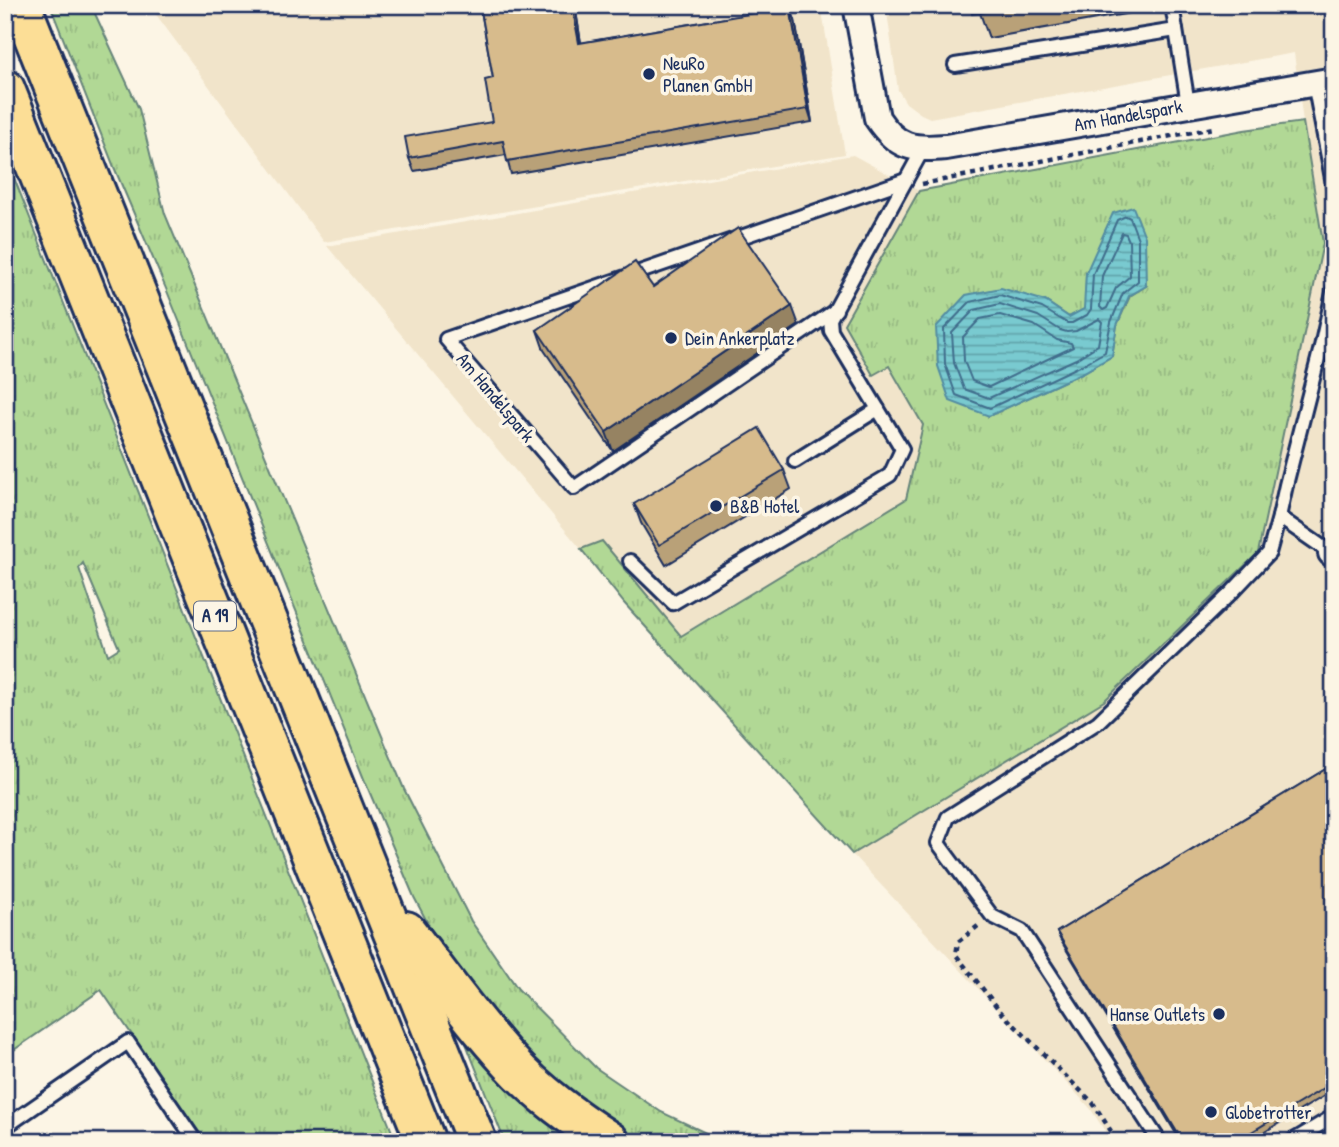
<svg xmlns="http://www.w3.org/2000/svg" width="1339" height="1147" viewBox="0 0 1339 1147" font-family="'Patrick Hand',sans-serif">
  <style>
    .built { fill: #f1e4ca }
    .grass { fill: url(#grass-tufts); stroke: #66847a; stroke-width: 2; fill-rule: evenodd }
    .water { fill: url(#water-rules); stroke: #538ca2; stroke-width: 2 }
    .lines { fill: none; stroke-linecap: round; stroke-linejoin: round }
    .shore { stroke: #416d8c; stroke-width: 2 }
    .lane-casing { stroke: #1b2f5e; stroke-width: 18 }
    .street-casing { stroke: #1b2f5e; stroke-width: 30 }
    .highway-casing { stroke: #1b2f5e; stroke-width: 44 }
    .path { stroke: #1b2f5e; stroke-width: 4.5; stroke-dasharray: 5 5; stroke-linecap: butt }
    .lane { stroke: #fcf5e5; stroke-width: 12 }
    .street { stroke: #fcf5e5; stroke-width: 24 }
    .highway { stroke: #fcde96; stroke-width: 38 }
    .wall { fill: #b9a178; stroke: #1b2f5e; stroke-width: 2 }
    .shaded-wall { fill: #968362; stroke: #1b2f5e; stroke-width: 2 }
    .building { fill: #d7bb8c; stroke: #1b2f5e; stroke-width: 2 }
    .poi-dot { fill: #1b2f5e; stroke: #fcf5e5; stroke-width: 2.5 }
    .labels { text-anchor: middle; stroke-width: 7; stroke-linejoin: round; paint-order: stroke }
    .shield { fill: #fcf5e5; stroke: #5e6a86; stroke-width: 2 }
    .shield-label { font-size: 18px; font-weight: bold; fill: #1b2f5e }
    .poi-label { font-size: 19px; fill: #1b2f5e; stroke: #fcf5e5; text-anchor: start }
    .street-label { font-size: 19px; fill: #1b2f5e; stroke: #fcf5e5 }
  </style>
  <defs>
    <pattern id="grass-tufts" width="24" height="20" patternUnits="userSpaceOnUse" patternTransform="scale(1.75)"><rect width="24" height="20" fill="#b1d895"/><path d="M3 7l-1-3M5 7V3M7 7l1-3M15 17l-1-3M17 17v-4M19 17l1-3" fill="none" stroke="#98ba83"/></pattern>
    <pattern id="water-rules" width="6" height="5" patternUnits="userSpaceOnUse" patternTransform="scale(1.75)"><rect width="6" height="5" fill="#79cad0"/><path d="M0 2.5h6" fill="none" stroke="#62a4ac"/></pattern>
  </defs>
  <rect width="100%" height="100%" fill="#fcf5e5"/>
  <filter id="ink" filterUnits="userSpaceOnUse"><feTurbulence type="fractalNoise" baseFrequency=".0143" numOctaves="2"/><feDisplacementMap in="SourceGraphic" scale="14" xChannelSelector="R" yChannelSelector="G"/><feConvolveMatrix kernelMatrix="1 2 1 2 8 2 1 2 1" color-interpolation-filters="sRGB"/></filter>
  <g filter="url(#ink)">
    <g class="built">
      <path d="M149 5H821L845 154 324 242Z"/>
      <path d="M886 5H1334V1142H1112L1090 1108 852 854 1104 701 1323 243 1303 122 1294 53 930 118 921 114 906 103 898 90Z"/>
      <path d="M853 155 919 191 844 324 872 374 888 366 923 425 906 499 663 646 624 603 581 549 327 246Z"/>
    </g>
    <g class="grass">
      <path d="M50 5H91L139 109 165 214 404 789 471 921 518 989 596 1068 661 1112 725 1142H632L575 1106 531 1069 447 960 414 897 364 779 167 291 114 167Z"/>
      <path d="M1303 122 1323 243 1258 553 1104 701 852 854 624 603 581 549 602 541 681 636 906 499 923 425 889 366 873 375 844 324 919 191 1244 130ZM1086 273 1146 286 1130 296 1117 325 1112 356 1084 372 989 416 1045 301 1069 317 1085 309Z"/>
      <path d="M5 155 396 1142H206L101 990 5 1056ZM83 563 119 648 108 655 79 568Z"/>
      <path d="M450 1003 589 1142H505Z"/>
    </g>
    <path class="water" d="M1133 207 1145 237 1146 286 1129 296 1117 325 1112 356 1084 372 989 416 950 401 938 366 936 327 966 295 1001 288 1045 301 1069 317 1084 309 1086 273 1113 213Z"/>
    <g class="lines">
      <g class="shore">
        <path d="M1126 216 1130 218 1138 239V281L1123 293 1111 322 1105 352 1080 366 990 408 956 395 945 364 944 329 970 302 1000 295 1042 308 1067 323H1072L1087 315 1091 309 1093 274 1117 220Z"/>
        <path d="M1122 233 1126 234 1129 241 1130 276 1116 288 1107 308 1103 310 1100 307 1102 276Z"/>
        <path d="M1000 304 1038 316 1060 330 1067 332 1076 331 1099 319 1102 322 1098 345 1076 359 989 398 964 389 954 363 952 333 974 310Z"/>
        <path d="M1000 315 1034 325 1057 340 1071 343 1073 347 989 387 972 381 964 361 963 337 980 319Z"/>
      </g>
      <g class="lane-casing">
        <g id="lane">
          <path d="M1172 5 1188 104"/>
          <path d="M955 65 1176 30"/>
          <path d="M1314 83 1334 189"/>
          <path d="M836 310 574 488 446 339 906 180"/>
          <path d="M795 461 878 409"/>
          <path d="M1279 517 1331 553"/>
          <path d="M630 561 673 603 890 475 902 449 831 331 830 319 923 149"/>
          <path d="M5 1127 128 1042 196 1142"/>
          <path d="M1160 1142 1022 931 992 916 938 843 948 817 1098 722 1233 591 1269 553 1279 517 1286 485 1321 347 1334 288"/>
          <path d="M1291 1142 1334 1116"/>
        </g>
      </g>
      <g class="street-casing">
        <g id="street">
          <path d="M856 5 877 118C897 148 912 150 946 147L1334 80"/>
          <path d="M1331 553 1334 555"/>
        </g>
      </g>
      <g class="highway-casing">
        <g id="highway">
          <path d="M21 5 477 1142"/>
          <path d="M5 89 426 1142"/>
          <path d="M406 931C440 975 472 1021 510 1062 538 1093 575 1119 610 1142"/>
        </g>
      </g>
      <g class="path">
        <path d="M922 184 1213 128"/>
        <path d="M978 926 958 942 956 955 1001 1012 1093 1103 1118 1142"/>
      </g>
      <use href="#lane" class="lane"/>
      <use href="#street" class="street"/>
      <use href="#highway" class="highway"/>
    </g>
    <g class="wall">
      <path d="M480 5H575L581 43 790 7 795 20 812 122 511 174 506 155 414 171 409 158 492 122 493 78Z"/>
      <path d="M969 5H1141L1136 12 989 38 980 13 972 14Z"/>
      <path d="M653 287 799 325 613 451 544 350 537 330Z"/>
      <path d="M784 470 791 489 666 565 641 523 634 504Z"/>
      <path d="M1334 764V1090L1248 1142H1181L1060 939 1057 932Z"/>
    </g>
    <g class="shaded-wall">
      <path d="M572 5H575L583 56 579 43Z"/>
      <path d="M1134 5H1141L1136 12Z"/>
      <path d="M790 7 795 20 812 122 808 109Z"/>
      <path d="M792 306 799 325 613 451 606 432Z"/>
    </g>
    <g class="building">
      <path d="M480 5H572L579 43 790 7 808 109 507 161 503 141 409 158 405 137 492 122 485 80 493 78Z"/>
      <path d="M979 5H1023L980 13Z"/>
      <path d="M738 228 792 306 606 432 537 330 635 262 653 287Z"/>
      <path d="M759 428 784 470 659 545 634 504Z"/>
      <path d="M1334 764V1082L1235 1142H1183L1057 932Z"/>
    </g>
  </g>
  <g class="poi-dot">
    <circle cx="649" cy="74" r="7"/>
    <circle cx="671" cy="338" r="7"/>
    <circle cx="716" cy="506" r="7"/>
    <circle cx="1219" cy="1014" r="7"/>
    <circle cx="1211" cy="1112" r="7"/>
  </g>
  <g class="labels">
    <rect class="shield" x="194" y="601.5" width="42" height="29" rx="5"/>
    <g class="shield-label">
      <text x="215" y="622">A 19</text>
    </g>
    <g class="poi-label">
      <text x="663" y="70">NeuRo<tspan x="663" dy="22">Planen GmbH</tspan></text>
      <text x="685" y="345">Dein Ankerplatz</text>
      <text x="730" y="513">B&amp;B Hotel</text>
      <text x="1205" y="1021" text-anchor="end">Hanse Outlets</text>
      <text x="1225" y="1119">Globetrotter</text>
    </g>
    <g class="street-label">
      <text transform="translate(1128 115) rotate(-10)" y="7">Am Handelspark</text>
      <text transform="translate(496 397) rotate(50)" y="7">Am Handelspark</text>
    </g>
  </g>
  <rect width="1339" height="1147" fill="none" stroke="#fcf5e5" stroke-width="28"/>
  <rect x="14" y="14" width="1311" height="1119" fill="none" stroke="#1b2f5e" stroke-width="2.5" filter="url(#ink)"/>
</svg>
